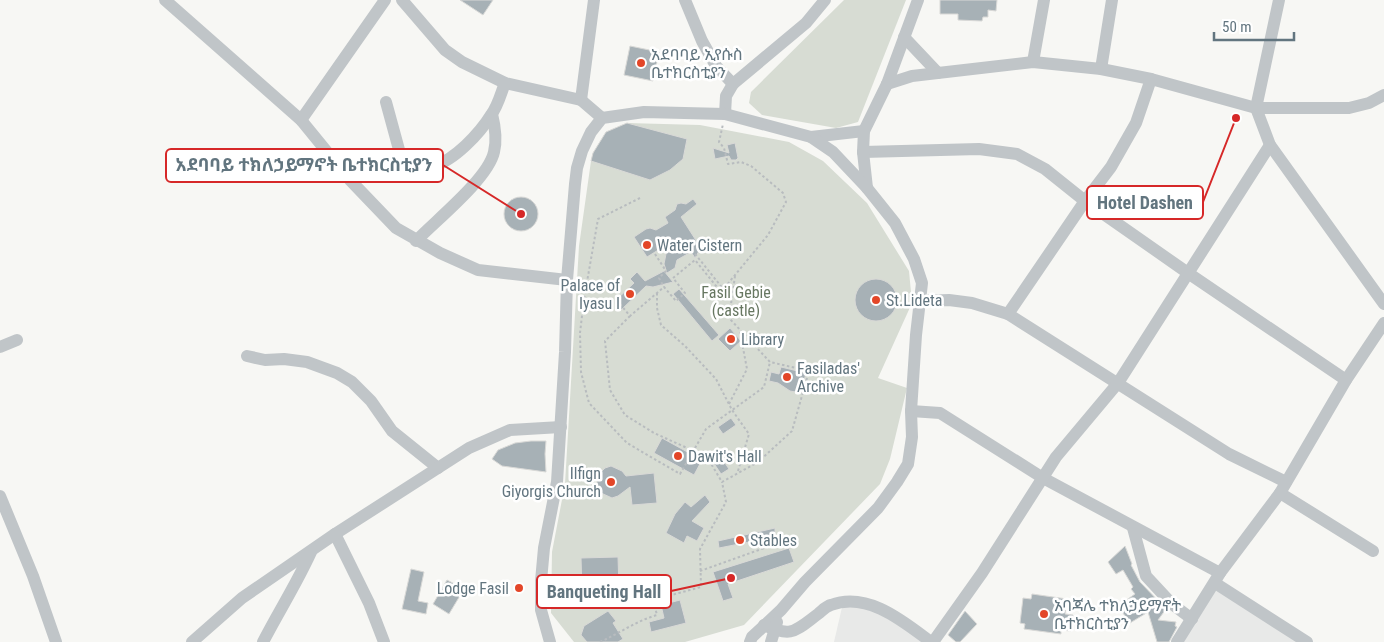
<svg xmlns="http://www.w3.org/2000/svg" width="1384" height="642" viewBox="0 0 1384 642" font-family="'Roboto Condensed','Noto Sans Ethiopic',sans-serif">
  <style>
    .built { fill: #e8e9e8 }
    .green { fill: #d7dcd3 }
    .building { fill: #a7b1b6; stroke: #d9d9d7 }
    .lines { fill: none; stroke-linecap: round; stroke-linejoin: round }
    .path { stroke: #b8bcbf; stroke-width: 2; stroke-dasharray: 2.5 2.5; stroke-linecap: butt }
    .minor { stroke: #c0c5c8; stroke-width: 12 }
    .poi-dot { fill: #e34628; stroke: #fff; stroke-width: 2 }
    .labels { text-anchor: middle; stroke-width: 5; stroke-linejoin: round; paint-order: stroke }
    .poi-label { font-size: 16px; fill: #62757f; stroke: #fff; text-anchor: start }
    .park-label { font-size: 16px; fill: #677761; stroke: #fff }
    .leader { fill: none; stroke: #d62828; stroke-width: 2 }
    .callout-dot { fill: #d62828; stroke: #fff; stroke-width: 2 }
    .callout { fill: #fff; stroke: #d62828; stroke-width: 2 }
    .callout-label { font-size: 18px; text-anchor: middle; font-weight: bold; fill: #62757f }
  </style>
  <rect width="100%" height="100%" fill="#f7f7f4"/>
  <g class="built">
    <path d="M1215 583 1307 642H1177Z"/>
    <path d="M843 603 893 615 931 642H834Z"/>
  </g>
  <g class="green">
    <path d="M844 0H906L858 122 836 128 762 115 749 103 751 92Z"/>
    <path d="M627 123 700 125 789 142 823 161 867 203 909 271 912 303 878 378 907 388 890 459 880 484 744 625 685 642H574L551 613 552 552 565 484 579 246 591 161 593 153 606 132Z"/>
  </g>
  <g class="building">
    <path d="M460 0H493L483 15Z"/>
    <path d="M940 0H997L996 11 988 10V17H983L982 21 958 20V14H940Z"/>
    <path d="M630 46 659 52 653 81 624 75Z"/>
    <path d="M627 123 687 139 683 159 670 170 650 180 591 161 593 153 606 132Z"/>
    <path d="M735 143 738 158 736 160H731L729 156 715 159 713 148 729 153 727 145Z"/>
    <circle cx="521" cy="214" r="17"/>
    <path d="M693 199 697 204 681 217 697 242H704L695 258 691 252 677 260 675 268 667 273 664 264 668 244 647 257 634 237 646 229 650 228 656 230 668 223 665 217 675 210 677 204 681 203 686 204Z"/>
    <path d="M664 271 673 282 653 287 646 286 621 310 614 302 634 283 630 279 637 272 645 281Z"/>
    <circle cx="876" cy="300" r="21"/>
    <path d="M679 289 719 335 712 341 673 294Z"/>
    <path d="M730 328 741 341 730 351 718 339Z"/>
    <path d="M781 367 806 373 801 393 790 391 778 383 769 381 771 372 779 374Z"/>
    <path d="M731 418 736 425 723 434 718 427Z"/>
    <path d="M662 438 702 460 694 475 654 453Z"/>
    <path d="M531 441H546L545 454 546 472 502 466 492 459 498 450 515 443Z"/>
    <path d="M721 457 729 469 721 474 713 462Z"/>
    <path d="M611 466 622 471 626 476 654 473 657 503 632 505 630 487 618 496 612 498 601 493 597 488V476L605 468Z"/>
    <path d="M705 495 710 502 692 521 704 528 697 541 687 536 684 543 666 533 675 514 685 502 691 507Z"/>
    <path d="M775 528V537L719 548 718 541Z"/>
    <path d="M1125 546 1132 564 1131 565 1140 582 1166 609 1158 620 1176 622 1175 626 1177 627 1169 642H1157L1148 612 1130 623 1118 606 1135 594 1131 589 1133 587 1123 570 1116 574 1108 562Z"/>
    <path d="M789 548 794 562 728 584 733 598 723 601 713 572Z"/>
    <path d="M618 557 619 589 582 590 581 558Z"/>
    <path d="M411 569 424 572 418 601 428 603 426 614 402 609Z"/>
    <path d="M447 580 464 589 449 614 433 604Z"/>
    <path d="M1032 594 1067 599 1065 614 1073 615 1071 631 1061 630V634L1024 629 1025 624 1020 623 1023 598 1031 599Z"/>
    <path d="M680 600 686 623 651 632 649 622 664 618 661 605Z"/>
    <path d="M608 611 616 621 613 623 623 639 618 642H587L581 635 584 626Z"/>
    <path d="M965 611 977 624 960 642H956L948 635Z"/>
  </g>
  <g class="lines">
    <g class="path">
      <path d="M640 198 598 219 584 299 580 333 581 372 589 403 627 443 680 474 706 429 764 387 770 362"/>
      <path d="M692 250 724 290"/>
      <path d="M655 254 666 271 659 278 664 287"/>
      <path d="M657 293V308L661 325 685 346 716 379 732 410 749 434 738 471"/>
      <path d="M620 304 630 316 664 287 676 301 685 293 673 278 695 260 721 292 768 235 786 202 783 193 751 166 741 162 728 164 724 148 719 142 723 124"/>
      <path d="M630 316 605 341 610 390 625 415 654 433 707 457 722 482 758 462 792 431 809 371 770 362 729 318 735 276"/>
      <path d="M729 404 747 369 740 332"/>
      <path d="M700 571 770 546"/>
      <path d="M600 642C620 633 636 621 657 615L653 600 701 587 700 549 726 502 722 482"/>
    </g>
    <g class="minor">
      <path d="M165 0 301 120 350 180 396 228 440 253 478 270 567 280"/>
      <path d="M402 0 445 50 462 62 505 83 581 100 602 118"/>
      <path d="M685 0 702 41 716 66 733 84"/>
      <path d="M1279 0 1256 108 1270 145 1384 304"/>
      <path d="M904 37 938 73"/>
      <path d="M1033 62 1044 0"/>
      <path d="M1101 69 1112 0"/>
      <path d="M887 84 912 76 1033 62 1101 69 1151 79 1256 108H1349L1369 103 1384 95"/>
      <path d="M581 100 594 0"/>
      <path d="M386 102 401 157 410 166C418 167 426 168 433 166 454 161 480 133 491 115 498 106 501 93 505 83"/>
      <path d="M725 114 726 96 733 84 806 23 825 0"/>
      <path d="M301 120 385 0"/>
      <path d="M811 137 864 131"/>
      <path d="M863 152 979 149 1017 154 1045 169 1085 201 1188 273 1346 380"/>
      <path d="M867 188 863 152 864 131 887 84 918 0"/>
      <path d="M416 241C436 220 488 179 494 152 497 140 495 126 492 114"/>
      <path d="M920 301 949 300 972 303 1008 314 1229 454 1286 482"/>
      <path d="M1008 314 1085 201 1111 167 1136 123 1151 79"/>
      <path d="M0 347 17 340"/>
      <path d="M247 356 265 360 284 359 307 362 337 373 352 382 371 401 392 431 438 468"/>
      <path d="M911 411 940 413 1043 478 1220 573"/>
      <path d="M1280 493 1373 551"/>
      <path d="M0 496 33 576 56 642"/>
      <path d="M1133 528 1146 576 1172 604 1192 619"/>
      <path d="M335 534 369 603 384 642"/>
      <path d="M1215 583 1307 642"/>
      <path d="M764 625C792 638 795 631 818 614 822 611 826 606 831 605 868 591 904 622 931 642"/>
      <path d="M192 642 242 598 335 534 469 448 510 430 561 427"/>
      <path d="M263 642C279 611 297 583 311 552"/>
      <path d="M550 642 541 610V581L544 548 557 482 565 352 567 280 575 184 577 168 582 151 591 132 602 118 644 112 725 114 811 137 833 152 867 188 895 223 914 259 922 283 916 335 911 411 912 437 908 464 897 482 878 508 805 582 781 610 752 637 750 642"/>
      <path d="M771 642 777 622"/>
      <path d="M933 642 982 573 1056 457 1118 383 1270 145"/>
      <path d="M1177 642 1220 573 1280 493 1346 380 1384 323"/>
    </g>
  </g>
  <g class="poi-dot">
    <circle cx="641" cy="63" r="5"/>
    <circle cx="647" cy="245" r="5"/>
    <circle cx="630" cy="294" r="5"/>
    <circle cx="876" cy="300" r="5"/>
    <circle cx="731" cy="339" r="5"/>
    <circle cx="787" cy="377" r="5"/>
    <circle cx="678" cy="456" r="5"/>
    <circle cx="611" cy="482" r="5"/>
    <circle cx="740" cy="540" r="5"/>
    <circle cx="519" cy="588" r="5"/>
    <circle cx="1044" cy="614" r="5"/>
  </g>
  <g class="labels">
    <g class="poi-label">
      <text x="651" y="60">አደባባይ ኢየሱስ<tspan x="651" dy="18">ቤተክርስቲያን</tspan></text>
      <text x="657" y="251">Water Cistern</text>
      <text x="620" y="291" text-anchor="end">Palace of<tspan x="620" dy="18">Iyasu I</tspan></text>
      <text x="886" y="306">St.Lideta</text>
      <text x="741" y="345">Library</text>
      <text x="797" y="374">Fasiladas'<tspan x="797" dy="18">Archive</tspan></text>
      <text x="688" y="462">Dawit's Hall</text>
      <text x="601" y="479" text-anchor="end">Ilfign<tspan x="601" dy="18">Giyorgis Church</tspan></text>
      <text x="750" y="546">Stables</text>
      <text x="509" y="594" text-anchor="end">Lodge Fasil</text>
      <text x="1054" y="611">አባጃሌ ተክለኃይማኖት<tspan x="1054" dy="18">ቤተክርስቲያን</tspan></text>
    </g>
    <g class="park-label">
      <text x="736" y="298">Fasil Gebie<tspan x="736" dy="18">(castle)</tspan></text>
    </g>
  </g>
  <path class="leader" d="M521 214L443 165M1236 118L1203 202M731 578L671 591"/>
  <g class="callout-dot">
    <circle cx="521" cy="214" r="5"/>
    <circle cx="1236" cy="118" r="5"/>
    <circle cx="731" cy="578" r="5"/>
  </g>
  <g class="callout">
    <rect x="166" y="149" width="277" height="33" rx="5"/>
    <rect x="1087" y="186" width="116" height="33" rx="5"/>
    <rect x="537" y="575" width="134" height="33" rx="5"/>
  </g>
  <g class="callout-label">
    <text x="304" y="171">አደባባይ ተክለኃይማኖት ቤተክርስቲያን</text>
    <text x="1145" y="209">Hotel Dashen</text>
    <text x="604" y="598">Banqueting Hall</text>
  </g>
  <path d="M1214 32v8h80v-8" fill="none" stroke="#62757f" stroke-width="2.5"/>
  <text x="1222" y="32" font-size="15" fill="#62757f" stroke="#ffffff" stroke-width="4" paint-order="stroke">50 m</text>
</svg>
